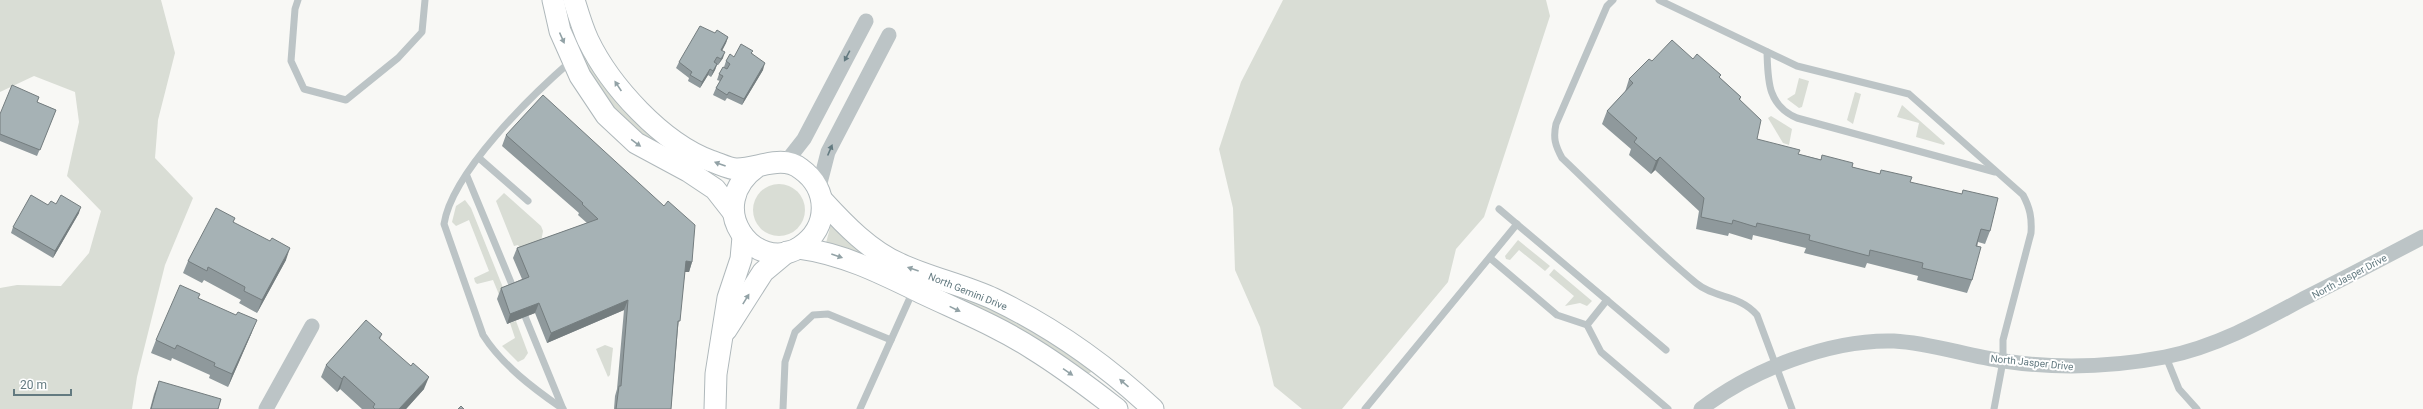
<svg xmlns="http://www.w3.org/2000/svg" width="2423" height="409" viewBox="0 0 2423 409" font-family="Roboto,sans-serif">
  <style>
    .green { fill: #d9ddd5 }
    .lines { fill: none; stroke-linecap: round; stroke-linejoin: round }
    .secondary-casing { stroke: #afb8bb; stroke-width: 23 }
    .lane { stroke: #bcc4c6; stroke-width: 7 }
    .street { stroke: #bcc4c6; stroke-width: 15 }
    .secondary { stroke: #fff; stroke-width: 21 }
    .wall { fill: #8f999c }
    .shaded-wall { fill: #747d7f }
    .building { fill: #a6b2b5; stroke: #747d7f }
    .oneway { fill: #92a2a6 }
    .oneway2 { fill: #637a80 }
    .labels { text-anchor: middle; stroke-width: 4; stroke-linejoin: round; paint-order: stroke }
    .street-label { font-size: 10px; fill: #637a80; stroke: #fff }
  </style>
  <rect width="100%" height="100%" fill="#f8f8f5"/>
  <g class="green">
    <path d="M0 0H161L175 53 158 120 155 158 193 198 165 265 137 377 132 409H0V288L17 285 61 286 89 253 101 211 67 176 79 122 75 92 34 76 0 92Z"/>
    <path d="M1283 0H1546L1550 16 1484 217 1456 249 1448 282 1342 409H1302L1274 386 1260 327 1235 270 1233 208 1219 149 1241 82Z"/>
    <path d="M571 34 597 70 689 161 655 149 596 94Z"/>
    <path d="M1799 78 1809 81 1802 107 1799 108 1787 99 1795 94Z"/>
    <path d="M1855 92 1861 94 1853 124 1847 120Z"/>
    <path d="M1902 105 1945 143 1944 145 1916 137 1919 123 1897 117Z"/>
    <path d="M1771 116 1792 129 1789 145 1783 143 1768 118Z"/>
    <circle cx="779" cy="210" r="26"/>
    <path d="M504 193 541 226 543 231 541 242 522 253 518 245 514 246 496 201Z"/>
    <path d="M465 200 471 208 506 295 500 297 493 280 477 284 475 282 474 278 489 271 469 220 456 226 452 222 456 206Z"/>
    <path d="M831 224 974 296 1094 368 1090 373H1086L826 243Z"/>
    <path d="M1518 240 1550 266 1545 271 1519 250 1510 260 1506 259 1505 256Z"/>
    <path d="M1554 269 1592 301 1587 306 1580 303 1565 306 1574 296 1549 275Z"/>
    <path d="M516 321 528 353 524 359 518 362 502 346 515 338 510 323Z"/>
    <path d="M605 345 613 348 610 375 608 377 596 349Z"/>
  </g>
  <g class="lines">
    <g class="secondary-casing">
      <g id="secondary">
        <path d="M553 0 560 31 580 76 606 115 636 143 688 171 715 189 733 212"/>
        <path d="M574 0C578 13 582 27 588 40 610 86 662 143 711 161 718 163 729 169 737 169 758 169 782 154 801 169 829 189 830 227 800 247 755 276 701 206 758 166"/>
        <path d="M823 201C845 225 870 251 900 264 930 278 964 285 994 299 1052 327 1106 365 1153 409"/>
        <path d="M799 248C844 254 883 274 924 294 960 311 999 327 1033 349 1062 367 1090 388 1117 409"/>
        <path d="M726 330 763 272 787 252"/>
        <path d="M715 409 716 374 728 298 741 259 743 237"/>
      </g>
    </g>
    <g class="lane">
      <path d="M298 0 295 9 291 61 304 89 346 100 398 58 422 32 425 0"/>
      <path d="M1613 0 1607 6 1556 124C1553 138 1555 145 1562 158 1606 200 1649 244 1696 283 1715 299 1739 294 1757 315L1792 409"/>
      <path d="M1659 0 1797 66 1909 94 2023 195C2030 208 2032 218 2031 233L2003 340V361L1994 409"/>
      <path d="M1767 52C1768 80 1767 105 1797 118L1995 172"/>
      <path d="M479 158 528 201"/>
      <path d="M467 176 515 292"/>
      <path d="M1499 209 1666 350"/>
      <path d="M1490 258 1557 315 1587 325 1601 352 1668 409"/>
      <path d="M522 309 563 409"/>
      <path d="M1587 325 1607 300"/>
      <path d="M2166 357 2179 389 2197 409"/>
      <path d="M563 409C534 389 502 365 483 335L444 224C452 172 532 95 571 61"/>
      <path d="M783 409 785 362 795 332 813 315 828 314 891 340"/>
      <path d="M860 409 913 291"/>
      <path d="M1365 409 1517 224"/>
    </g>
    <g class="street">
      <path d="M786 162 804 139 866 21"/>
      <path d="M819 187 828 152 889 35"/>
      <path d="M266 409 312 326"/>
      <path d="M1701 409C1751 370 1830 339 1894 341 1932 343 1967 356 2004 361 2057 369 2112 367 2165 357 2215 347 2259 323 2303 299 2343 279 2383 258 2423 237"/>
    </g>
    <use href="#secondary" class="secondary"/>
  </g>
  <g class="wall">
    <path d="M715 33 728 37 726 43 722 51 723 58 718 65H717L715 70 711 77 708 75 700 88 688 81 689 78 676 68 679 62Z"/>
    <path d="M752 53 763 70 742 105 727 98 725 101 713 95 716 88 720 81 717 80 719 74 724 67 726 61Z"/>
    <path d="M1693 59 1720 78 1741 97 1740 100 1757 139 1798 154 1852 167 1910 182 1990 231 1985 244 1978 242 1972 280 1967 293 1917 280 1918 276 1867 263 1865 268 1804 253 1806 248 1753 235 1752 240 1729 233 1728 236 1696 229 1699 211 1655 170 1651 174 1629 155 1631 149 1602 124 1607 111 1625 92 1629 79 1652 61Z"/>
    <path d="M39 97 37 102 56 110 37 156 0 141V114Z"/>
    <path d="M506 135 692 262 689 272H685L678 328 671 409H614L615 396 617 389 624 310 547 343 535 313 507 324 497 299 501 288 522 279 513 258 517 248 587 223 578 215 579 213 502 146Z"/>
    <path d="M56 204 79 213 53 258 11 233 13 227 48 205Z"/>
    <path d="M235 218 233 222 286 260 257 313 239 303 241 300 204 280 202 283 183 273 188 261Z"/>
    <path d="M198 298 252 332 228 387 209 378 210 375 172 358 171 361 151 353 156 340Z"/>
    <path d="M382 334 380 339 424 389 406 409H362L340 389 337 392 321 377 326 365Z"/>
    <path d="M159 381 218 409H150L154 394Z"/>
  </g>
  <g class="shaded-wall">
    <path d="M728 37 726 43 719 56 721 50Z"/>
    <path d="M725 52 723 58 718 65 721 59Z"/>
    <path d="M765 63 763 70 742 105 744 99Z"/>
    <path d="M717 64 715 70 711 77 713 71Z"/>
    <path d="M710 69 708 75 700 88 702 82Z"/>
    <path d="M1660 157 1655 170 1651 174 1656 161Z"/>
    <path d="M81 207 79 213 53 258 55 251Z"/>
    <path d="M290 248 286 260 257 313 262 300Z"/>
    <path d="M686 261 692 262 689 272H682Z"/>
    <path d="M628 300 624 310 547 343 551 333Z"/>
    <path d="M539 303 535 313 507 324 510 314Z"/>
    <path d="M257 320 252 332 228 387 232 374Z"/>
    <path d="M344 376 340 389 337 392 342 379Z"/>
    <path d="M429 377 424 389 406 409H399Z"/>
  </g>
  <g class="building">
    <path d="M700 26 715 33 717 30 728 37 721 50 725 52 721 59 717 57 714 62 717 64 713 71 710 69 702 82 690 75 692 72 679 62Z"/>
    <path d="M1672 40 1693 59 1697 54 1721 75 1719 77 1741 97 1739 99 1761 120 1757 139 1800 150 1798 154 1821 160 1822 155 1853 163 1852 167 1880 174 1881 170 1912 177 1910 182 1962 194 1963 190 1998 198 1990 231 1981 229 1976 246 1981 247 1972 280 1922 268 1923 263 1870 250 1869 256 1809 240 1810 235 1757 223 1756 227 1733 220 1732 224 1701 217 1704 198 1660 157 1656 161 1634 142 1637 138 1607 111 1633 83 1629 79 1649 59 1652 61Z"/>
    <path d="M741 44 753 51 751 53 765 63 744 99 729 92 727 95 716 88 723 76 719 74 723 67 727 69 730 64 726 61 730 54 734 57Z"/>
    <path d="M12 85 39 97 37 102 56 110 40 150 0 134V114Z"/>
    <path d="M543 95 664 206 668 201 695 225 692 262 686 261 680 321H678L671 409H616L619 386H621L628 300 551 333 539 303 510 314 501 288 529 277 517 248 598 219 582 204 583 203 506 135Z"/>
    <path d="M31 195 48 205 51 201 56 204 61 195 81 207 55 251 13 227Z"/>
    <path d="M216 208 235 218 233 222 270 241 272 238 290 248 262 300 244 291 245 287 208 267 207 271 188 261Z"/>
    <path d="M180 285 200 294 198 298 236 315 238 312 257 320 232 374 214 366 215 363 177 345 175 349 156 340Z"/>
    <path d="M366 320 382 334 379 338 411 366 413 363 429 377 399 409H375L373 407 375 404 344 376 342 379 326 365Z"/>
    <path d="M159 381 221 399 218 409H151Z"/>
    <path d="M461 406 464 409H458Z"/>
  </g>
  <defs><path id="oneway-solid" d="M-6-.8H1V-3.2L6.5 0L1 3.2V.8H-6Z"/></defs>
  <g class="oneway">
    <use href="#oneway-solid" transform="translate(562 38) rotate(66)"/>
    <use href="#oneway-solid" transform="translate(618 86) rotate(-124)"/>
    <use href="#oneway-solid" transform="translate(636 143) rotate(36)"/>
    <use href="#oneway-solid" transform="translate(720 164) rotate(-160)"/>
    <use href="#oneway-solid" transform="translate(837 256) rotate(19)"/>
    <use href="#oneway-solid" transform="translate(913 269) rotate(-161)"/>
    <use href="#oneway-solid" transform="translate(746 299) rotate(-58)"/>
    <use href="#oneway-solid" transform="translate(955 309) rotate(26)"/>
    <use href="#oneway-solid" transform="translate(1068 372) rotate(34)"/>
    <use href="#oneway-solid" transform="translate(1124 383) rotate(-139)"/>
  </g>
  <g class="oneway2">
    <use href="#oneway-solid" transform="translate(847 56) rotate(118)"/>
    <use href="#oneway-solid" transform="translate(830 150) rotate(-67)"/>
  </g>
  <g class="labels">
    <g class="street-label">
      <text transform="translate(2349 276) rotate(-28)" y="4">North Jasper Drive</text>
      <text transform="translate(968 291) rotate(22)" y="4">North Gemini Drive</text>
      <text transform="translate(2032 362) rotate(6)" y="4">North Jasper Drive</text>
    </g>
  </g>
  <path d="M14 389v6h57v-6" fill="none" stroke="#637a80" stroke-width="2"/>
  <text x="20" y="389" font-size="12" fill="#637a80" stroke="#ffffff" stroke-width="3" paint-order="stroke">20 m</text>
</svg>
